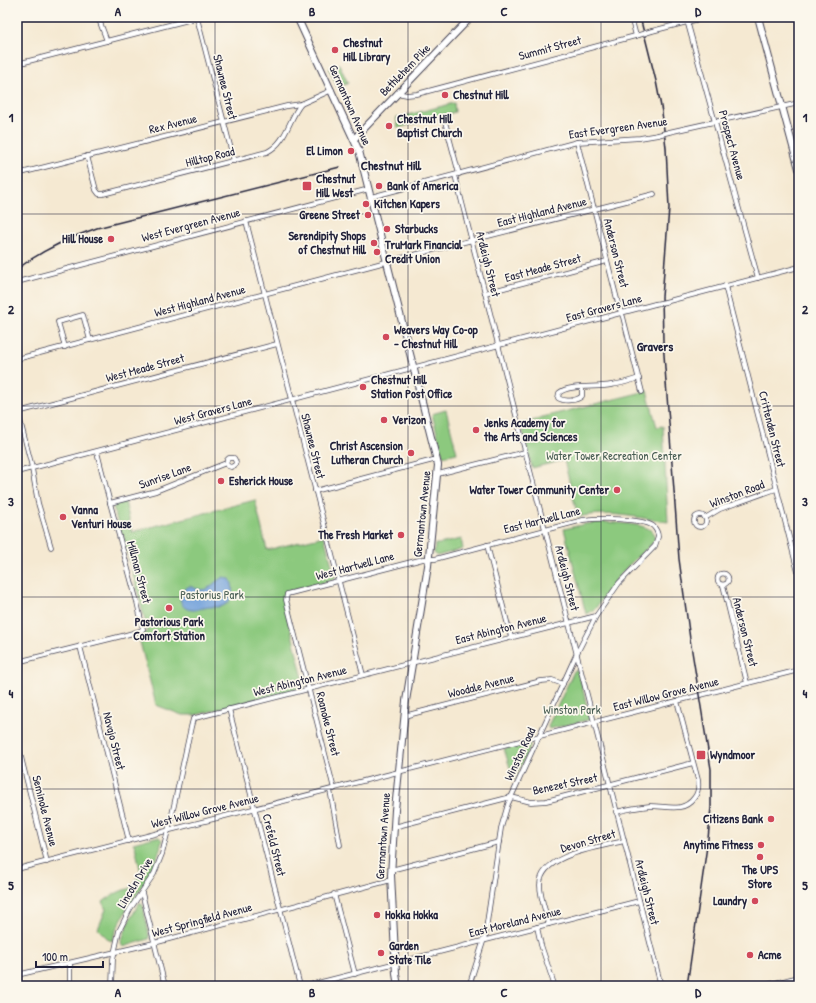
<svg xmlns="http://www.w3.org/2000/svg" width="816" height="1003" viewBox="0 0 816 1003" font-family="'Patrick Hand',sans-serif">
  <style>
    .green { fill: #8cc97e; stroke: #57765c }
    .water { fill: #72a1db; stroke: #4a628b }
    .lines { fill: none; stroke-linecap: round; stroke-linejoin: round }
    .minor-casing { stroke: #424052; stroke-width: 5.5 }
    .primary-casing { stroke: #424052; stroke-width: 8 }
    .minor { stroke: #fff; stroke-width: 4 }
    .primary { stroke: #fff; stroke-width: 6 }
    .rail { stroke: #22223b; stroke-width: 1.5 }
    .minor-bridge-casing { stroke: #424052; stroke-width: 5.5; stroke-linecap: butt }
    .minor-bridge { stroke: #fff; stroke-width: 4 }
    .grid { fill: none; stroke: #22223b; stroke-width: 1; stroke-opacity: 0.55 }
    .poi-dot { fill: #d1495b; stroke: #fbf7ec; stroke-width: 1.5 }
    .labels { text-anchor: middle; stroke-width: 3.5; stroke-linejoin: round; paint-order: stroke }
    .poi-label { font-size: 12px; font-weight: bold; fill: #22223b; stroke: #fbf7ec; text-anchor: start }
    .street-label { font-size: 12px; fill: #22223b; stroke: #fbf7ec }
    .park-label { font-size: 12px; fill: #475c52; stroke: #fbf7ec }
    .neighbourhood-label { font-size: 13px; font-weight: bold; fill: #22223b; stroke: #fbf7ec }
    .neatline { fill: none; stroke: #22223b; stroke-width: 1.5 }
    .grid-label { font-size: 13px; text-anchor: middle; font-weight: bold; fill: #22223b }
  </style>
  <rect width="100%" height="100%" fill="#fbf7ec"/>
  <filter id="ink" filterUnits="userSpaceOnUse"><feTurbulence type="fractalNoise" baseFrequency=".025" numOctaves="2"/><feDisplacementMap in="SourceGraphic" scale="8" xChannelSelector="R" yChannelSelector="G"/><feConvolveMatrix kernelMatrix="1 2 1 2 8 2 1 2 1" color-interpolation-filters="sRGB"/></filter>
  <filter id="wash" filterUnits="userSpaceOnUse"><feTurbulence type="fractalNoise" baseFrequency=".012" numOctaves="4" result="noise"/><feDisplacementMap in="SourceGraphic" scale="16" xChannelSelector="R" yChannelSelector="G"/><feGaussianBlur stdDeviation="0.9" result="paint"/><feColorMatrix in="noise" values="0 0 0 0 0 0 0 0 0 0 0 0 0 0 0 0 0 1.4 0 .05"/><feComposite in="paint" operator="in"/></filter>
  <g filter="url(#wash)">
    <rect width="100%" height="100%" fill="#f5e9d2"/>
    <g class="green">
      <path d="M339 64 348 83 338 88 329 69Z"/>
      <path d="M454 103 455 112 398 128 396 118Z"/>
      <path d="M647 391 657 427 663 426 668 522C639 518 608 510 578 517L564 460 532 468 521 424 543 418V417Z"/>
      <path d="M446 410 457 453 443 456 432 414Z"/>
      <path d="M255 500 267 550 324 536 335 576V579L330 581 286 592 283 597 305 687 196 715H182L156 705 138 634 148 632 123 535 120 532 113 506 115 504 125 501 132 532Z"/>
      <path d="M602 522C614 523 643 523 652 531L655 538 652 544 631 563 618 577 595 609 586 614 564 529 585 524Z"/>
      <path d="M461 539 463 549 437 556 434 554 435 544H439Z"/>
      <path d="M576 670 579 673 590 719 588 720 549 729 548 726 574 671Z"/>
      <path d="M526 743H529L530 746 514 780 504 749Z"/>
      <path d="M155 837H159L162 840C155 879 124 904 112 941L109 940 98 929 106 909 103 902C109 897 122 889 129 889L141 873 135 846 133 843Z"/>
      <path d="M140 902 143 905 149 935V939L123 947 121 942 129 921Z"/>
    </g>
    <path class="water" d="M224 577 230 579C235 587 233 602 223 606 217 608 210 606 204 608 200 608 196 611 192 610 178 609 176 592 190 586 209 596 210 583 224 577Z"/>
  </g>
  <g filter="url(#ink)">
    <g class="lines">
      <g class="minor-casing">
        <g id="minor">
          <path d="M98 17 107 41"/>
          <path d="M631 17 636 36"/>
          <path d="M686 17 758 278"/>
          <path d="M197 18 234 161"/>
          <path d="M652 31 707 17"/>
          <path d="M17 64 200 17"/>
          <path d="M397 93 407 95 417 94 639 35"/>
          <path d="M444 118 459 174"/>
          <path d="M669 132 799 103"/>
          <path d="M577 142 619 307 623 317 642 392"/>
          <path d="M87 156 96 190 99 194H103L267 152C287 142 288 120 301 104"/>
          <path d="M17 174 287 106 301 104 332 90"/>
          <path d="M455 175 661 986"/>
          <path d="M371 197 577 142 640 138 658 135"/>
          <path d="M246 221 363 675"/>
          <path d="M17 282 369 189"/>
          <path d="M725 286 799 576"/>
          <path d="M485 293 607 261"/>
          <path d="M665 302 799 267"/>
          <path d="M65 347 58 322 83 315 90 340"/>
          <path d="M17 359 382 263 654 194"/>
          <path d="M582 387V396C577 401 564 402 558 398L559 393C568 384 598 388 611 385 621 384 630 381 639 378"/>
          <path d="M17 409 31 463 38 503 51 547"/>
          <path d="M18 412 277 344"/>
          <path d="M17 472 655 304"/>
          <path d="M438 474 525 452"/>
          <path d="M315 491 437 459"/>
          <path d="M110 503 156 491 226 463 227 460 229 458H234L236 462 235 465 231 467 228 466 226 463"/>
          <circle cx="700" cy="521" r="6"/>
          <path d="M705 518 720 509 776 489"/>
          <path d="M487 545 511 637"/>
          <circle cx="723" cy="579" r="5.5"/>
          <path d="M723 585 747 683"/>
          <path d="M80 646 129 841"/>
          <path d="M17 662 122 636 140 631 143 629 137 602 110 503 97 452"/>
          <path d="M796 671 799 682"/>
          <path d="M229 709 300 986"/>
          <path d="M404 716 541 681 552 680 563 684"/>
          <path d="M17 741 47 862"/>
          <path d="M334 789 286 600 287 594 423 559H435L583 520C598 518 641 518 653 526 656 529 658 533 658 537L655 546 619 583 596 616 576 655 508 804 501 828 485 936 469 986"/>
          <path d="M330 790 340 845"/>
          <path d="M616 812C628 809 639 807 650 806 667 806 683 813 694 798 698 793 699 787 698 780L677 701"/>
          <path d="M394 827 511 797 531 802 546 801 693 763"/>
          <path d="M17 869 799 670"/>
          <path d="M391 870 499 842"/>
          <path d="M142 893 165 986"/>
          <path d="M334 894 355 974"/>
          <path d="M549 924C546 912 540 898 540 885 540 854 601 847 624 841"/>
          <path d="M537 927 541 945 554 984"/>
          <path d="M70 963V986"/>
          <path d="M17 975 154 943 391 880"/>
          <path d="M112 986 113 959 119 931 130 909 154 874 162 854 171 819 191 727 193 719 195 718 596 616"/>
          <path d="M306 986 639 901"/>
          <path d="M763 986 799 977"/>
        </g>
      </g>
      <g class="primary-casing">
        <g id="primary">
          <path d="M297 17 359 151 438 465 428 566 406 701 395 810 391 875 396 974 398 986"/>
          <path d="M758 17 799 169"/>
          <path d="M354 139 471 17"/>
        </g>
      </g>
      <use href="#minor" class="minor"/>
      <use href="#primary" class="primary"/>
      <g class="rail">
        <path d="M640 17 656 81 662 112 666 148 669 208 662 297 663 341 679 559 690 639 711 769V807L708 839 687 986"/>
        <path d="M17 269C41 251 68 238 97 228L340 167"/>
        <path d="M17 973 21 986"/>
      </g>
      <g class="minor-bridge-casing">
        <g id="minor-bridge">
          <path d="M639 35 652 31"/>
          <path d="M658 135 669 132"/>
          <path d="M655 304 665 302"/>
        </g>
      </g>
      <use href="#minor-bridge" class="minor-bridge"/>
    </g>
  </g>
  <path class="grid" d="M215 17V986M408 17V986M601 17V986M17 214H799M17 406H799M17 597H799M17 789H799"/>
  <g class="poi-dot">
    <circle cx="335" cy="50" r="4"/>
    <circle cx="445" cy="95" r="4"/>
    <circle cx="389" cy="126" r="4"/>
    <circle cx="351" cy="151" r="4"/>
    <rect x="302" y="181" width="10" height="10" rx="2"/>
    <circle cx="379" cy="186" r="4"/>
    <circle cx="366" cy="204" r="4"/>
    <circle cx="368" cy="215" r="4"/>
    <circle cx="387" cy="229" r="4"/>
    <circle cx="111" cy="239" r="4"/>
    <circle cx="374" cy="243" r="4"/>
    <circle cx="377" cy="252" r="4"/>
    <circle cx="386" cy="337" r="4"/>
    <circle cx="363" cy="387" r="4"/>
    <circle cx="384" cy="420" r="4"/>
    <circle cx="476" cy="430" r="4"/>
    <circle cx="411" cy="453" r="4"/>
    <circle cx="221" cy="481" r="4"/>
    <circle cx="617" cy="490" r="4"/>
    <circle cx="63" cy="517" r="4"/>
    <circle cx="401" cy="535" r="4"/>
    <circle cx="169" cy="608" r="4"/>
    <rect x="696" y="750" width="10" height="10" rx="2"/>
    <circle cx="771" cy="819" r="4"/>
    <circle cx="761" cy="845" r="4"/>
    <circle cx="760" cy="857" r="4"/>
    <circle cx="755" cy="901" r="4"/>
    <circle cx="377" cy="915" r="4"/>
    <circle cx="381" cy="953" r="4"/>
    <circle cx="750" cy="955" r="4"/>
  </g>
  <g class="labels">
    <g class="poi-label">
      <text x="343" y="47">Chestnut<tspan x="343" dy="14">Hill Library</tspan></text>
      <text x="453" y="99">Chestnut Hill</text>
      <text x="397" y="123">Chestnut Hill<tspan x="397" dy="14">Baptist Church</tspan></text>
      <text x="343" y="155" text-anchor="end">El Limon</text>
      <text x="316" y="183">Chestnut<tspan x="316" dy="14">Hill West</tspan></text>
      <text x="387" y="190">Bank of America</text>
      <text x="374" y="208">Kitchen Kapers</text>
      <text x="360" y="219" text-anchor="end">Greene Street</text>
      <text x="395" y="233">Starbucks</text>
      <text x="366" y="240" text-anchor="end">Serendipity Shops<tspan x="366" dy="14">of Chestnut Hill</tspan></text>
      <text x="103" y="243" text-anchor="end">Hill House</text>
      <text x="385" y="249">TruMark Financial<tspan x="385" dy="14">Credit Union</tspan></text>
      <text x="394" y="334">Weavers Way Co‑op<tspan x="394" dy="14">- Chestnut Hill</tspan></text>
      <text x="371" y="384">Chestnut Hill<tspan x="371" dy="14">Station Post Office</tspan></text>
      <text x="392" y="424">Verizon</text>
      <text x="484" y="427">Jenks Academy for<tspan x="484" dy="14">the Arts and Sciences</tspan></text>
      <text x="403" y="450" text-anchor="end">Christ Ascension<tspan x="403" dy="14">Lutheran Church</tspan></text>
      <text x="229" y="485">Esherick House</text>
      <text x="609" y="494" text-anchor="end">Water Tower Community Center</text>
      <text x="71" y="514">Vanna<tspan x="71" dy="14">Venturi House</tspan></text>
      <text x="393" y="539" text-anchor="end">The Fresh Market</text>
      <text x="169" y="626" text-anchor="middle">Pastorious Park<tspan x="169" dy="14">Comfort Station</tspan></text>
      <text x="710" y="759">Wyndmoor</text>
      <text x="763" y="823" text-anchor="end">Citizens Bank</text>
      <text x="753" y="849" text-anchor="end">Anytime Fitness</text>
      <text x="760" y="874" text-anchor="middle">The UPS<tspan x="760" dy="14">Store</tspan></text>
      <text x="747" y="905" text-anchor="end">Laundry</text>
      <text x="385" y="919">Hokka Hokka</text>
      <text x="389" y="950">Garden<tspan x="389" dy="14">State Tile</tspan></text>
      <text x="758" y="959">Acme</text>
    </g>
    <g class="street-label">
      <text transform="translate(550 48) rotate(-15)" y="4">Summit Street</text>
      <text transform="translate(405 70) rotate(-46)" y="4">Bethlehem Pike</text>
      <text transform="translate(225 87) rotate(76)" y="4">Shawnee Street</text>
      <text transform="translate(350 105) rotate(66)" y="4">Germantown Avenue</text>
      <text transform="translate(173 124) rotate(-14)" y="4">Rex Avenue</text>
      <text transform="translate(618 128) rotate(-8)" y="4">East Evergreen Avenue</text>
      <text transform="translate(732 145) rotate(75)" y="4">Prospect Avenue</text>
      <text transform="translate(210 157) rotate(-14)" y="4">Hilltop Road</text>
      <text transform="translate(542 212) rotate(-14)" y="4">East Highland Avenue</text>
      <text transform="translate(191 225) rotate(-15)" y="4">West Evergreen Avenue</text>
      <text transform="translate(616 253) rotate(76)" y="4">Anderson Street</text>
      <text transform="translate(488 264) rotate(76)" y="4">Ardleigh Street</text>
      <text transform="translate(543 268) rotate(-15)" y="4">East Meade Street</text>
      <text transform="translate(200 301) rotate(-15)" y="4">West Highland Avenue</text>
      <text transform="translate(604 308) rotate(-15)" y="4">East Gravers Lane</text>
      <text transform="translate(145 368) rotate(-15)" y="4">West Meade Street</text>
      <text transform="translate(213 411) rotate(-15)" y="4">West Gravers Lane</text>
      <text transform="translate(772 429) rotate(76)" y="4">Crittenden Street</text>
      <text transform="translate(313 446) rotate(76)" y="4">Shawnee Street</text>
      <text transform="translate(165 476) rotate(-20)" y="4">Sunrise Lane</text>
      <text transform="translate(737 494) rotate(-21)" y="4">Winston Road</text>
      <text transform="translate(422 514) rotate(-84)" y="4">Germantown Avenue</text>
      <text transform="translate(542 520) rotate(-14)" y="4">East Hartwell Lane</text>
      <text transform="translate(355 566) rotate(-15)" y="4">West Hartwell Lane</text>
      <text transform="translate(139 572) rotate(75)" y="4">Millman Street</text>
      <text transform="translate(567 578) rotate(76)" y="4">Ardleigh Street</text>
      <text transform="translate(501 629) rotate(-14)" y="4">East Abington Avenue</text>
      <text transform="translate(745 632) rotate(76)" y="4">Anderson Street</text>
      <text transform="translate(300 681) rotate(-14)" y="4">West Abington Avenue</text>
      <text transform="translate(481 686) rotate(-14)" y="4">Woodale Avenue</text>
      <text transform="translate(666 694) rotate(-14)" y="4">East Willow Grove Avenue</text>
      <text transform="translate(328 724) rotate(76)" y="4">Roanoke Street</text>
      <text transform="translate(114 741) rotate(76)" y="4">Navajo Street</text>
      <text transform="translate(520 754) rotate(-65)" y="4">Winston Road</text>
      <text transform="translate(565 784) rotate(-12)" y="4">Benezet Street</text>
      <text transform="translate(45 811) rotate(76)" y="4">Seminole Avenue</text>
      <text transform="translate(205 811) rotate(-14)" y="4">West Willow Grove Avenue</text>
      <text transform="translate(383 836) rotate(-86)" y="4">Germantown Avenue</text>
      <text transform="translate(588 841) rotate(-16)" y="4">Devon Street</text>
      <text transform="translate(274 845) rotate(76)" y="4">Crefeld Street</text>
      <text transform="translate(135 883) rotate(-59)" y="4">Lincoln Drive</text>
      <text transform="translate(647 892) rotate(76)" y="4">Ardleigh Street</text>
      <text transform="translate(202 920) rotate(-15)" y="4">West Springfield Avenue</text>
      <text transform="translate(515 922) rotate(-14)" y="4">East Moreland Avenue</text>
    </g>
    <g class="park-label">
      <text x="614" y="460">Water Tower Recreation Center</text>
      <text x="212" y="599">Pastorius Park</text>
      <text x="572" y="714">Winston Park</text>
    </g>
    <g class="neighbourhood-label">
      <text x="391" y="170">Chestnut Hill</text>
      <text x="655" y="351">Gravers</text>
    </g>
  </g>
  <rect width="816" height="1003" fill="none" stroke="#fbf7ec" stroke-width="44"/>
  <path d="M36 961v6h67v-6" fill="none" stroke="#22223b" stroke-width="2"/>
  <text x="42" y="961" font-size="12" fill="#22223b" stroke="#fbf7ec" stroke-width="3" paint-order="stroke">100 m</text>
  <rect x="22" y="22" width="772" height="959" class="neatline"/>
  <g class="grid-label">
    <text x="118" y="16">A</text>
    <text x="312" y="16">B</text>
    <text x="504" y="16">C</text>
    <text x="698" y="16">D</text>
    <text x="11" y="122">1</text>
    <text x="805" y="122">1</text>
    <text x="11" y="314">2</text>
    <text x="805" y="314">2</text>
    <text x="11" y="506">3</text>
    <text x="805" y="506">3</text>
    <text x="11" y="698">4</text>
    <text x="805" y="698">4</text>
    <text x="11" y="890">5</text>
    <text x="805" y="890">5</text>
    <text x="118" y="997">A</text>
    <text x="312" y="997">B</text>
    <text x="504" y="997">C</text>
    <text x="698" y="997">D</text>
  </g>
</svg>
